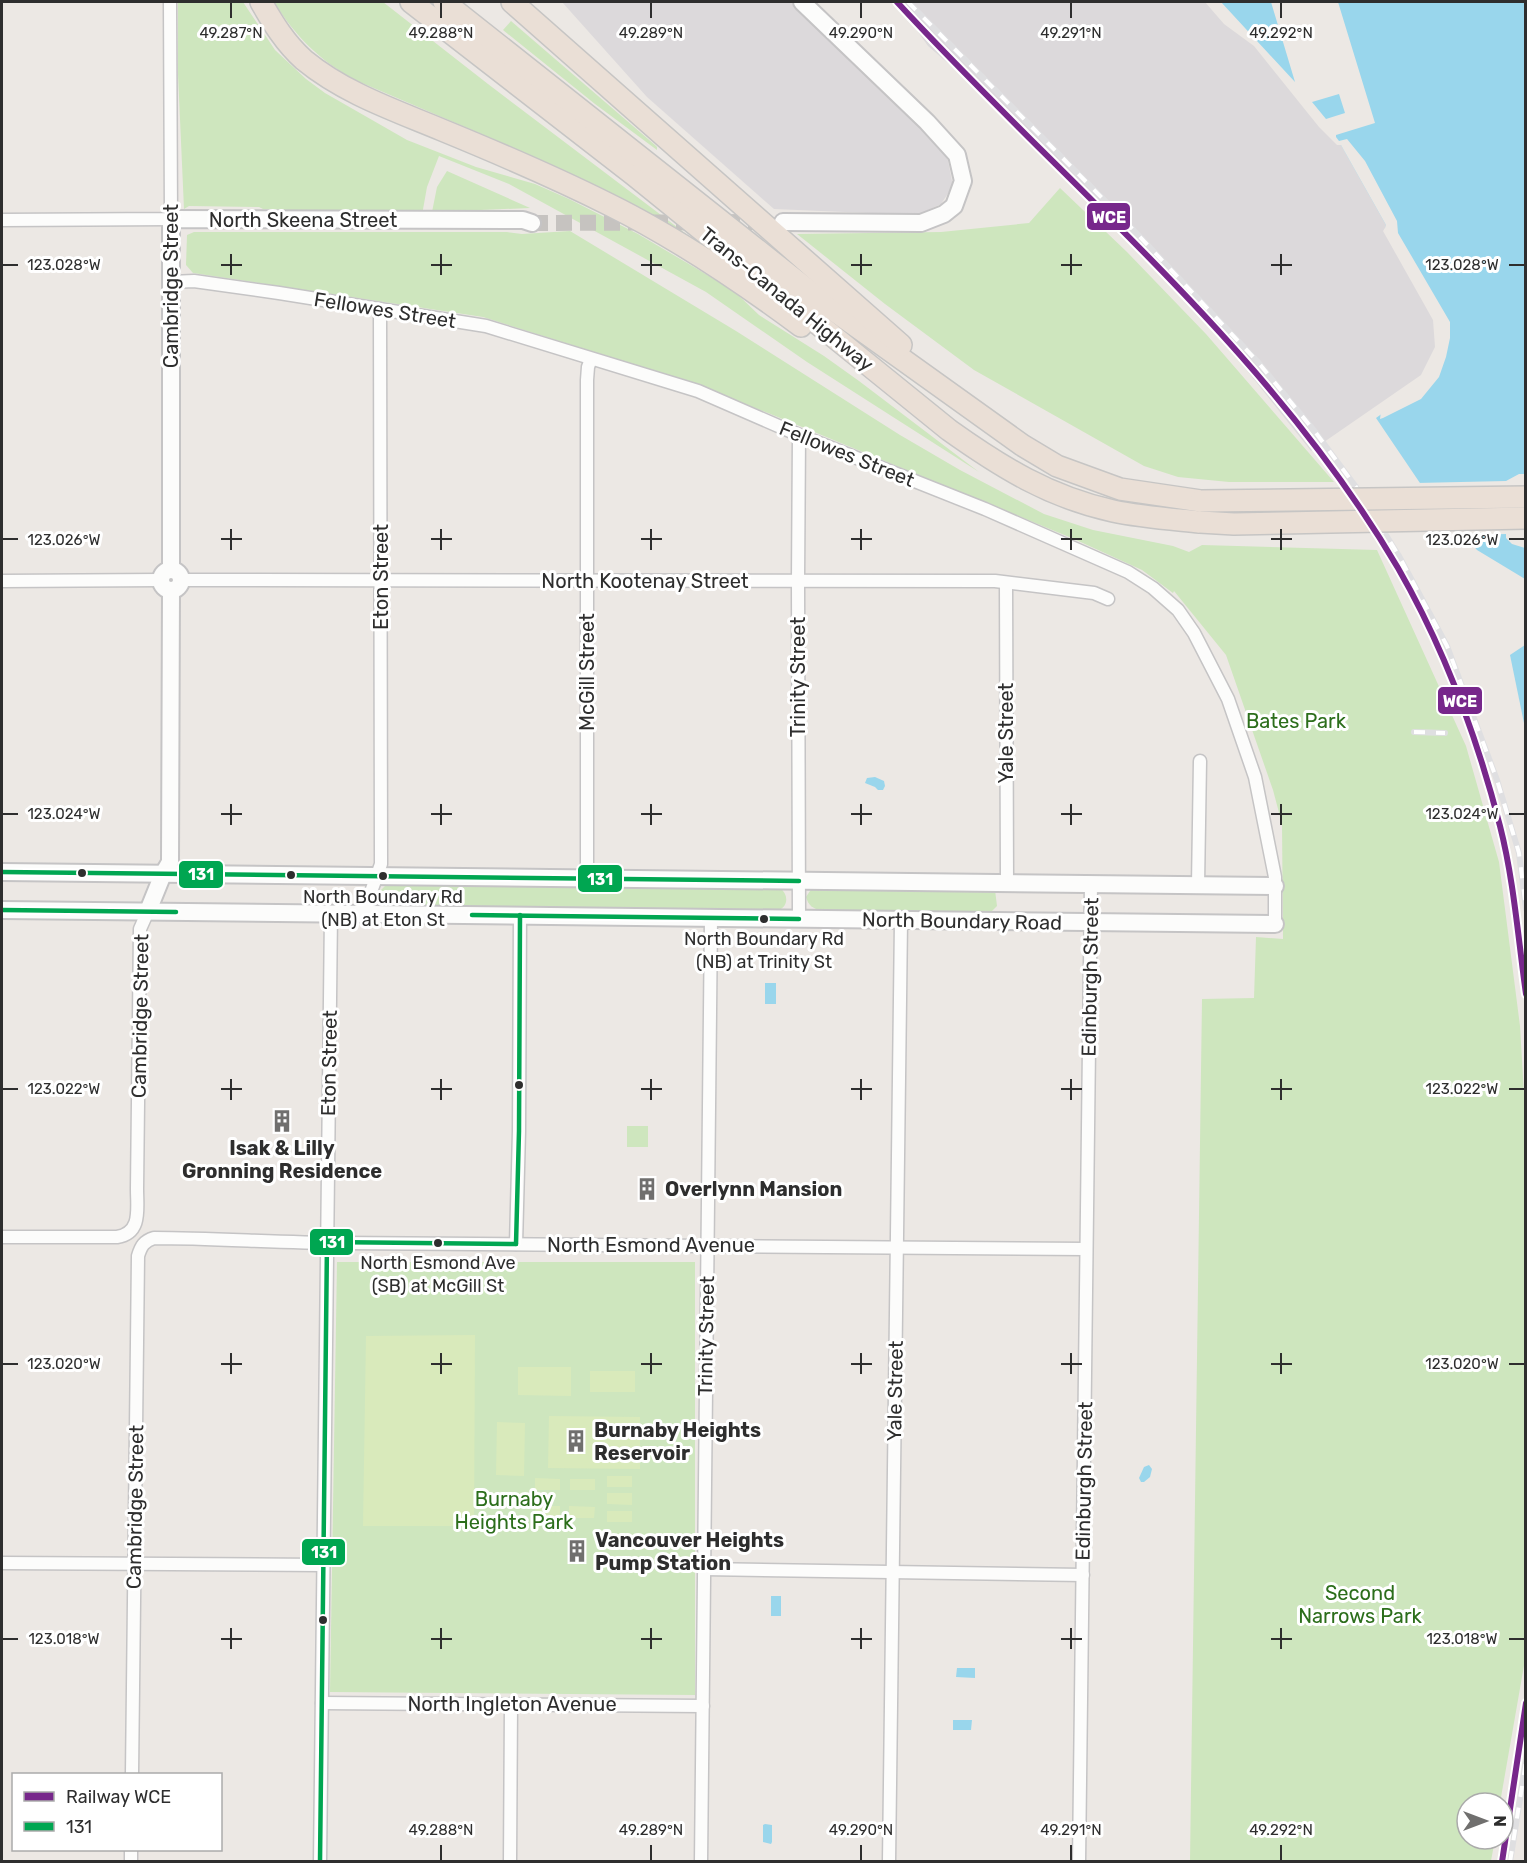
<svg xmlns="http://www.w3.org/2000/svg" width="1527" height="1863" viewBox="0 0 1527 1863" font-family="Rubik,sans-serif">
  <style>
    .industrial { fill: #dcd9db }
    .green { fill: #cee6be }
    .pitch { fill: #d9eabb }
    .water { fill: #99d6ec }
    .pier { fill: #ece8e4; fill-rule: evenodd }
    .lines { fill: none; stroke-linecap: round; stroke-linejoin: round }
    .secondary-tunnel { stroke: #c6c3c0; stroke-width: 16; stroke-dasharray: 16 8; stroke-linecap: butt }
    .street-casing { stroke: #c5c4c5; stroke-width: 15 }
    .secondary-casing { stroke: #c5c4c5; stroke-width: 20 }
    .highway-casing { stroke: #c6c5c4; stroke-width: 24 }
    .street { stroke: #fcfcfb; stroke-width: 12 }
    .secondary { stroke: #fcfcfb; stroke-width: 16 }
    .highway { stroke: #eadfd6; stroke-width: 21 }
    .rail-casing { stroke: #dfdfe1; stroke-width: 6 }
    .rail { stroke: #fff; stroke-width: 4; stroke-dasharray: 11; stroke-linecap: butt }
    .highway-bridge-casing { stroke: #c6c5c4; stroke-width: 24; stroke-linecap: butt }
    .highway-bridge { stroke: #eadfd6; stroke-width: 21 }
    .bus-1-casing { stroke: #fff; stroke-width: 9 }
    .bus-1 { stroke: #00a651; stroke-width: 4.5 }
    .rail-1-casing { stroke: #fff; stroke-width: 10 }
    .rail-1 { stroke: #77278b; stroke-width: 6 }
    .ticks { fill: none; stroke: #2e2e2e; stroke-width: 2 }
    .bus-dot { fill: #2e2e2e; stroke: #fff; stroke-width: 2 }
    .labels { text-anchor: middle; stroke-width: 6; stroke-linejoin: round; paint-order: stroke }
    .bus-label { font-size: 18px; fill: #2e2e2e; stroke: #fff }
    .street-label { font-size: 20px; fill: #2e2e2e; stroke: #fff }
    .park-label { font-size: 20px; fill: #2c6e1b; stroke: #fff }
    .poi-label { font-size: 20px; font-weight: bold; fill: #2e2e2e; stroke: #fff; text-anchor: start }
    .ticks-label { font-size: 15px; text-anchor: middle; fill: #2e2e2e; stroke: #fff; stroke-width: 6; stroke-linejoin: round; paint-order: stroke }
    .line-badge { stroke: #fff; stroke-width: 2 }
    .badge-label { font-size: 16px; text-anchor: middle; font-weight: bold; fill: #fff }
  </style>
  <rect width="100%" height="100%" fill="#ece8e4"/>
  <g class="industrial">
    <path d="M562 2H791L946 151 953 186 941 204 917 215 774 209 647 97Z"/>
    <path d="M897 2H1208L1256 46 1341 145 1387 225 1383 231 1433 320 1435 347 1421 375 1311 451 1155 255 986 96 928 46Z"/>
  </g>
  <g class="green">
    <path d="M178 2H243L275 50 306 79 325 93 407 140 476 167 535 184 569 199 638 234 699 270 735 292 759 315 824 356 859 381 979 472 807 362 706 292 509 184 439 156 427 187 422 215 263 209 259 207 189 206 184 209 178 74Z"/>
    <path d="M274 2H383L488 84 702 246 585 182 521 151 355 80C318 59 296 37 274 2Z"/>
    <path d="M511 21 655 145 657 147V150L595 104 503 30Z"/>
    <path d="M447 171 530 208 432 212 437 187Z"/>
    <path d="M1060 188 1127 252 1206 334 1334 482H1229L1178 477 1144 466 974 370 885 304 797 234 941 232 1029 223Z"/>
    <path d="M570 231 736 331 900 435 960 470 1044 514 1093 530 1173 546 1189 552 1202 545 1377 550 1466 746 1499 862 1520 1026 1526 1128V1654L1500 1803H1467V1839H1495L1491 1861H1190L1202 999 1254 998 1256 937 1283 939 1282 824 1273 790 1226 655 1174 591 1173 593 1142 570 1074 539 768 413 667 375 483 317 193 273 186 265 187 235 194 232H507L522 234Z"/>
    <path d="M387 884 780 888C788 894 789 905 779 910L393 906C384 904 379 899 381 890Z"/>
    <path d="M812 888 995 890 997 906 991 912 821 910C813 909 808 905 806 897Z"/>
    <rect x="627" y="1126" width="21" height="21"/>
    <path d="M337 1262H695V1695L330 1692Z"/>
  </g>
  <g class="pitch">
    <path d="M475 1335 474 1526H363L366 1336Z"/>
    <path d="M518 1367H571V1396L518 1395Z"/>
    <rect x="590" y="1371" width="45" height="21"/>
    <path d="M549 1416 640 1417V1469L548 1468Z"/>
    <path d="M497 1422 525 1423 524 1476 496 1475Z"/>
    <rect x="607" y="1476" width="25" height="11"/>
    <path d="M535 1478 560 1479V1490H535Z"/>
    <rect x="570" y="1479" width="25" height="11"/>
    <path d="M607 1493H632V1505L607 1504Z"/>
    <rect x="535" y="1506" width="25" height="12"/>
    <path d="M569 1506 595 1507 594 1518H569Z"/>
    <rect x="607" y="1511" width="25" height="11"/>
  </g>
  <g class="water">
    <path d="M1208 2H1525V579L1477 550 1424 489 1376 418 1413 391 1433 369 1441 343 1437 316 1385 230 1386 225 1341 145 1256 46Z"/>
    <path d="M1525 645V728L1510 655Z"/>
    <path d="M875 777 884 781 885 786 883 790H878L875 787 865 783 867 778Z"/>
    <rect x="765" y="983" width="11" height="21"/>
    <path d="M1149 1465 1152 1469 1150 1477 1144 1482H1141L1139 1478 1144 1467Z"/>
    <rect x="771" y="1596" width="10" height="20"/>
    <path d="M957 1668H975V1678L956 1677Z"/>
    <path d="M953 1720H972L971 1730H953Z"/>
    <path d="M765 1824 772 1825V1842L771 1844 763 1842V1825Z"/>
  </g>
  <g class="pier">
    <path d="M1205 2H1221L1295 82 1271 2H1338L1375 123 1336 135V137L1339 141 1347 139 1365 161 1397 221 1398 233 1450 322V338L1446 357 1439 377 1421 399 1383 418 1380 419 1381 411 1411 389 1430 368 1437 343 1434 317 1384 231 1386 225 1341 145H1337L1319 127 1254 46 1224 24ZM1339 94 1345 113 1326 119 1312 102Z"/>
    <path d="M1519 474H1525V548L1512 544 1506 538V534L1460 535 1416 483 1506 481Z"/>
  </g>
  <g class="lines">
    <path class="secondary-tunnel" d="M532 223 768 222"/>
    <g class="street-casing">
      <g id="street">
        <path d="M2 220 171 219 170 2"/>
        <path d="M171 282 194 281 279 293 486 326 698 391 799 435 985 509 1128 572 1153 588 1178 610 1194 633 1228 699 1255 777 1275 877V924"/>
        <path d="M799 435 798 581 799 919"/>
        <path d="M181 580 995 581 1094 593 1108 599"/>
        <path d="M2 581 161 580"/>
        <path d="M1006 583 1007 883"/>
        <path d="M587 878V380L588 367 591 359"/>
        <path d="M1198 885 1200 761"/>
        <path d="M363 914 381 864 380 309"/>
        <path d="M2 1237H117C142 1233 137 1209 137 1189L140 929 148 911"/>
        <path d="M516 1244 519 1131 520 915"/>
        <path d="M2 1563 323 1565"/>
        <path d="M704 1569 1083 1575"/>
        <path d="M322 1703 703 1706"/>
        <path d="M132 1774 138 1256C141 1246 144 1241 154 1238 216 1238 279 1243 341 1243 590 1243 838 1247 1086 1249"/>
        <path d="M131 1862V1850"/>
        <path d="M320 1862 331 913"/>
        <path d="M510 1862 511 1704"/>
        <path d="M701 1862 711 918"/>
        <path d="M889 1862 901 921"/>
        <path d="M1079 1862 1091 884"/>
      </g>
    </g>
    <g class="secondary-casing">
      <g id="secondary">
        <path d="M783 222 921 223 944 214 954 206 963 181 957 155 927 122 802 2"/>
        <path d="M171 570V219L523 220 532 223"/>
        <circle cx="171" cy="580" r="10"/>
        <path d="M2 872 1275 886"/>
        <path d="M2 910 1275 924"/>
        <path d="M148 911 163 874 170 862 171 590"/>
      </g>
    </g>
    <g class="highway-casing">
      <g id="highway">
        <path d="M261 2C273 23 285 43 304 60 344 93 394 110 442 130 498 153 554 177 608 204 673 236 743 283 801 326"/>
        <path d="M411 2 634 175 949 430C1001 467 1049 497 1113 511 1141 517 1171 519 1200 522"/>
        <path d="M444 2 828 306 1022 445 1057 466 1120 489 1201 501"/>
        <path d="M512 2 901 345"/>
      </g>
    </g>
    <use href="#street" class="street"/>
    <use href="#secondary" class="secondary"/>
    <use href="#highway" class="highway"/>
    <g class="rail-casing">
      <g id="rail">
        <path d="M908 2 1124 220 1257 361 1316 433 1356 487 1399 556 1447 646 1497 780 1519 853 1526 909"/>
        <path d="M1414 732 1445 733"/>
        <path d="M1510 1862 1526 1761"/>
      </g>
    </g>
    <use href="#rail" class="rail"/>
    <g class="highway-bridge-casing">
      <g id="highway-bridge">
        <path d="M1201 501 1526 497"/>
        <path d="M1200 522 1234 524 1526 518"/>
      </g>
    </g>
    <use href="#highway-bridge" class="highway-bridge"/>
    <g class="bus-1-casing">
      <g id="bus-1">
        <path d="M2 872 799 881"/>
        <path d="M2 910 176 912"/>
        <path d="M472 915 799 919"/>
        <path d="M327 1242 516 1244"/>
        <path d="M516 1244 519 1131 520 915"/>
        <path d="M320 1862 327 1242"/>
      </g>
    </g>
    <use href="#bus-1" class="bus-1"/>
    <g class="rail-1-casing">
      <g id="rail-1">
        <path d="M897 2C1067 187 1269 348 1398 568 1444 648 1477 737 1500 826 1514 881 1518 938 1526 994"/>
        <path d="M1502 1862 1526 1703"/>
      </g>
    </g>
    <use href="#rail-1" class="rail-1"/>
  </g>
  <path class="ticks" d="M231 3V18M441 3V18M651 3V18M861 3V18M1071 3V18M1281 3V18M231 254V275M441 254V275M651 254V275M861 254V275M1071 254V275M1281 254V275M3 265H18M221 265H242M431 265H452M641 265H662M851 265H872M1061 265H1082M1271 265H1292M1509 265H1524M231 529V550M441 529V550M651 529V550M861 529V550M1071 529V550M1281 529V550M3 539H18M221 539H242M431 539H452M641 539H662M851 539H872M1061 539H1082M1271 539H1292M1509 539H1524M231 804V825M441 804V825M651 804V825M861 804V825M1071 804V825M1281 804V825M3 814H18M221 814H242M431 814H452M641 814H662M851 814H872M1061 814H1082M1271 814H1292M1509 814H1524M231 1079V1100M441 1079V1100M651 1079V1100M861 1079V1100M1071 1079V1100M1281 1079V1100M3 1089H18M221 1089H242M431 1089H452M641 1089H662M851 1089H872M1061 1089H1082M1271 1089H1292M1509 1089H1524M231 1353V1374M441 1353V1374M651 1353V1374M861 1353V1374M1071 1353V1374M1281 1353V1374M3 1364H18M221 1364H242M431 1364H452M641 1364H662M851 1364H872M1061 1364H1082M1271 1364H1292M1509 1364H1524M231 1628V1649M441 1628V1649M651 1628V1649M861 1628V1649M1071 1628V1649M1281 1628V1649M3 1639H18M221 1639H242M431 1639H452M641 1639H662M851 1639H872M1061 1639H1082M1271 1639H1292M1509 1639H1524M441 1845V1860M651 1845V1860M861 1845V1860M1071 1845V1860M1281 1845V1860"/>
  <defs>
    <g id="building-bare" transform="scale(1.8)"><path d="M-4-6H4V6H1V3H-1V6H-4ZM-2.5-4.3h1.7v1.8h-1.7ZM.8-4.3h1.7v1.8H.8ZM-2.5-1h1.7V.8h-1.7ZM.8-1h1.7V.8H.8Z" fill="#706f6e" stroke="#fff" stroke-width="2.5" paint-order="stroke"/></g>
  </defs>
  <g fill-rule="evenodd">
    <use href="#building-bare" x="282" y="1121"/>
    <use href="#building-bare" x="647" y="1189"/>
    <use href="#building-bare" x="576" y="1441"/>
    <use href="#building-bare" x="577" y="1551"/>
  </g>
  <g class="bus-dot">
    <circle cx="82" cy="873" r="5"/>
    <circle cx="291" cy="875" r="5"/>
    <circle cx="383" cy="876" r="5"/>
    <circle cx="764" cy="919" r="5"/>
    <circle cx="519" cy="1085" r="5"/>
    <circle cx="438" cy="1243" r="5"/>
    <circle cx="323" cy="1620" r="5"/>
  </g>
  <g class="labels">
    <g class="bus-label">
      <text x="383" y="903">North Boundary Rd<tspan x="383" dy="23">(NB) at Eton St</tspan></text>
      <text x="764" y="945">North Boundary Rd<tspan x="764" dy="23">(NB) at Trinity St</tspan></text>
      <text x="438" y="1269">North Esmond Ave<tspan x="438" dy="23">(SB) at McGill St</tspan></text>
    </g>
    <g class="street-label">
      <text x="303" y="227">North Skeena Street</text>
      <text transform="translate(171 286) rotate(-90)" y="7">Cambridge Street</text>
      <text transform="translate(787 299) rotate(39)" y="7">Trans-Canada Highway</text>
      <text transform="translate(385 310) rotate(9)" y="7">Fellowes Street</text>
      <text transform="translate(847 454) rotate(22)" y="7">Fellowes Street</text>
      <text transform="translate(381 577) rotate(-90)" y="7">Eton Street</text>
      <text x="645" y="588">North Kootenay Street</text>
      <text transform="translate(587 672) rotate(-90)" y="7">McGill Street</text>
      <text transform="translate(798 677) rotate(-90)" y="7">Trinity Street</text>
      <text transform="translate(1006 733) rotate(-90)" y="7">Yale Street</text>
      <text transform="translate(962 921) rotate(1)" y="7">North Boundary Road</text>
      <text transform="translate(1090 977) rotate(-89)" y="7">Edinburgh Street</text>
      <text transform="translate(140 1016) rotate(-89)" y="7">Cambridge Street</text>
      <text transform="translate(329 1063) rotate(-89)" y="7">Eton Street</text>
      <text x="651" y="1252">North Esmond Avenue</text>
      <text transform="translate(706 1336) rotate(-89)" y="7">Trinity Street</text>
      <text transform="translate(895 1391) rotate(-89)" y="7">Yale Street</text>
      <text transform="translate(1084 1481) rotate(-89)" y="7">Edinburgh Street</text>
      <text transform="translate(135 1507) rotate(-89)" y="7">Cambridge Street</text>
      <text x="512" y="1711">North Ingleton Avenue</text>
    </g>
    <g class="park-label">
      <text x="1296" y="728">Bates Park</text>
      <text x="514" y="1506">Burnaby<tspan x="514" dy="23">Heights Park</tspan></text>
      <text x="1360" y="1600">Second<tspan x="1360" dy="23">Narrows Park</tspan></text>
    </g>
    <g class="poi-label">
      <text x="282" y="1155" text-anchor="middle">Isak &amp; Lilly<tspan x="282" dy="23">Gronning Residence</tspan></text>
      <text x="665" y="1196">Overlynn Mansion</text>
      <text x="594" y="1437">Burnaby Heights<tspan x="594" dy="23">Reservoir</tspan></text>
      <text x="595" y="1547">Vancouver Heights<tspan x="595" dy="23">Pump Station</tspan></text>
    </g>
  </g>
  <g class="ticks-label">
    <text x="231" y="38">49.287°N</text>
    <text x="441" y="38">49.288°N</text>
    <text x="651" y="38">49.289°N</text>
    <text x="861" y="38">49.290°N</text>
    <text x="1071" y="38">49.291°N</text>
    <text x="1281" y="38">49.292°N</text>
    <text x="1462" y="270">123.028°W</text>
    <text x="64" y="270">123.028°W</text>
    <text x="64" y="545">123.026°W</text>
    <text x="1462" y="545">123.026°W</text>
    <text x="1462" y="819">123.024°W</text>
    <text x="64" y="819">123.024°W</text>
    <text x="1462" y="1094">123.022°W</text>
    <text x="64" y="1094">123.022°W</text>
    <text x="1462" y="1369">123.020°W</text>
    <text x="64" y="1369">123.020°W</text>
    <text x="64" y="1644">123.018°W</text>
    <text x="1462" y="1644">123.018°W</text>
    <text x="441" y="1835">49.288°N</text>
    <text x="651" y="1835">49.289°N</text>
    <text x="861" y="1835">49.290°N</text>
    <text x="1071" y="1835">49.291°N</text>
    <text x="1281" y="1835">49.292°N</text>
  </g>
  <g class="line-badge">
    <rect x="1086" y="202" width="45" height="29" rx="6" fill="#77278b"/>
    <rect x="1437" y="686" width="46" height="29" rx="6" fill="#77278b"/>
    <rect x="178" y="860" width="46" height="29" rx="6" fill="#00a651"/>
    <rect x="577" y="864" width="46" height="29" rx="6" fill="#00a651"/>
    <rect x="309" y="1228" width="45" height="28" rx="6" fill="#00a651"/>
    <rect x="301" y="1538" width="45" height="28" rx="6" fill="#00a651"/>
  </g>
  <g class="badge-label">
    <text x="1109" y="223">WCE</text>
    <text x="1460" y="707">WCE</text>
    <text x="201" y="880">131</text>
    <text x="600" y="885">131</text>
    <text x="332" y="1248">131</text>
    <text x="324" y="1558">131</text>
  </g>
  <rect width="1527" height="1863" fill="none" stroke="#2e2e2e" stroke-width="6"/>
  <rect x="12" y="1773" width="210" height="78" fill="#ffffff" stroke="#ababab" stroke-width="1.5"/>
  <rect x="24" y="1792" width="30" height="9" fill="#77278b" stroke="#ababab" stroke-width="1.5"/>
  <text x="66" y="1803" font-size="18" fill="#2e2e2e">Railway WCE</text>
  <rect x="24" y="1822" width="30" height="9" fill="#00a651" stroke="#ababab" stroke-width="1.5"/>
  <text x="66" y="1833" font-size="18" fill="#2e2e2e">131</text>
  <g transform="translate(1485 1821) rotate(90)"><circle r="28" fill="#ffffff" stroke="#ababab" stroke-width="1.5"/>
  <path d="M0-4.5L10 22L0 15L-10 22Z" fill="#706f6e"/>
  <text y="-9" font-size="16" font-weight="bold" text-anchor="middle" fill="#2e2e2e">N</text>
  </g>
</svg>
